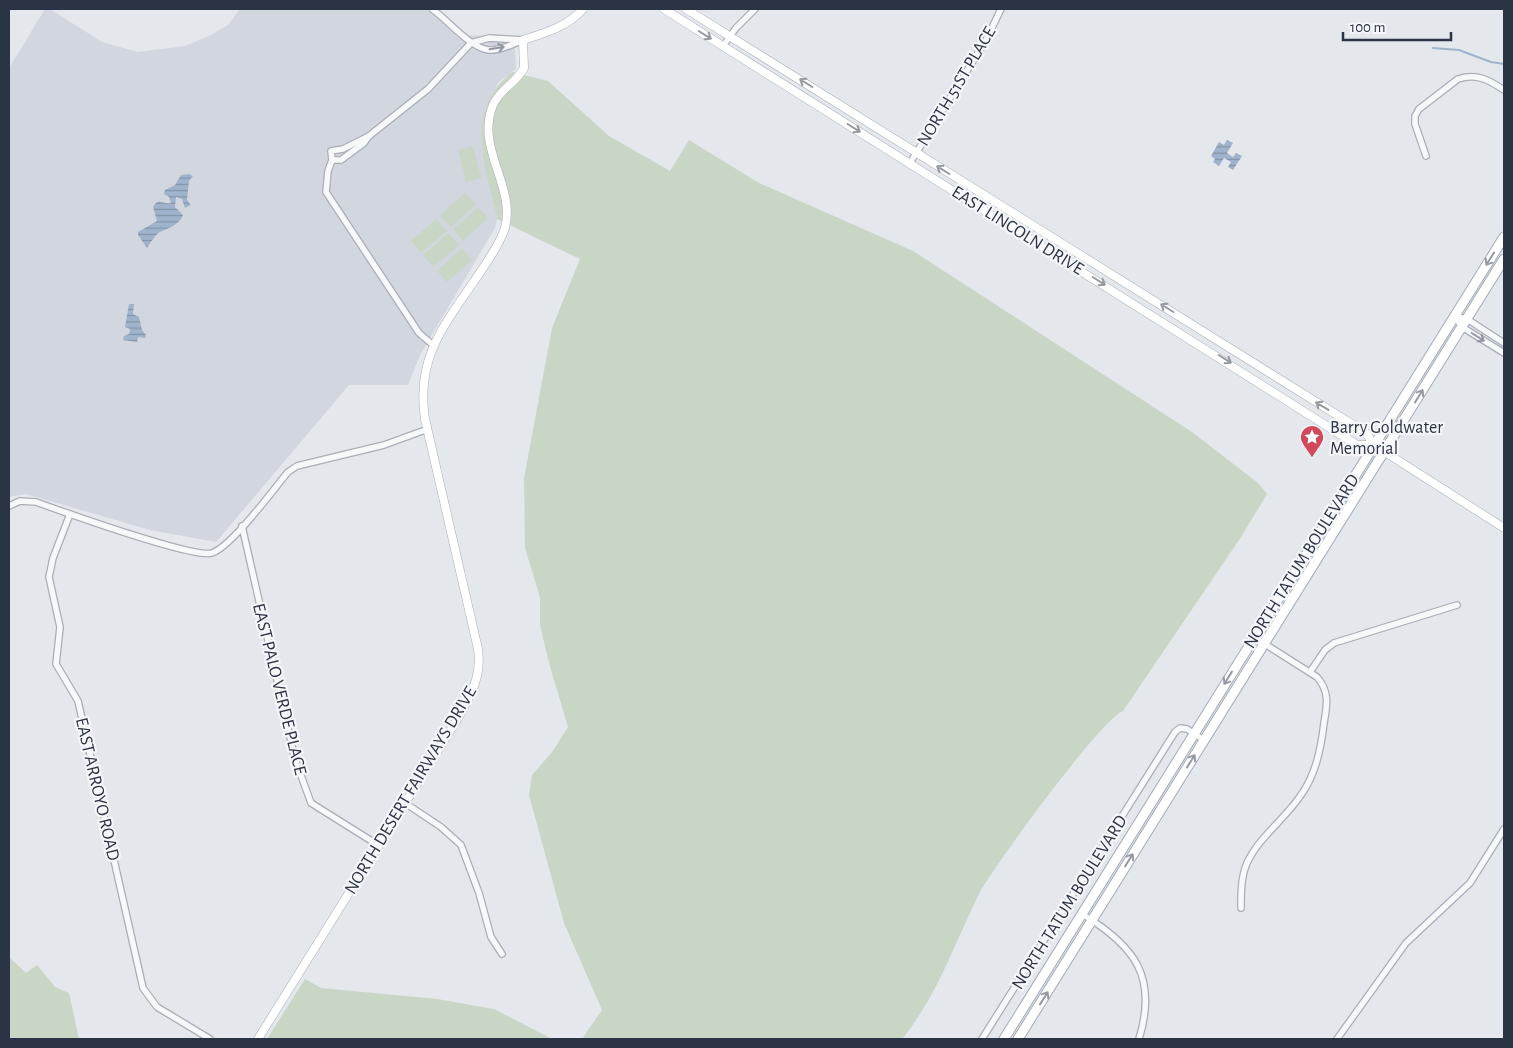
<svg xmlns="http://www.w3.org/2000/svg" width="1513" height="1048" viewBox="0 0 1513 1048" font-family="'Alegreya Sans',sans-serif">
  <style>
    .built { fill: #d2d6de }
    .green { fill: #c9d6c5 }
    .water { fill: url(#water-rules) }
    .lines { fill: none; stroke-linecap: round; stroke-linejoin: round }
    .stream { stroke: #9fb4cc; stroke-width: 2 }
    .street-casing { stroke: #a9aeb7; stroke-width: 8 }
    .secondary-casing { stroke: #a9aeb7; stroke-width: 9 }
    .primary-casing { stroke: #a3abb8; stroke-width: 11 }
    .street { stroke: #f7f8fa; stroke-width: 5.5 }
    .secondary { stroke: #fff; stroke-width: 8 }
    .primary { stroke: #fff; stroke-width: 9 }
    .oneway { stroke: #959aa2 }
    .oneway2 { stroke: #9196a0 }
    .labels { text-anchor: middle; stroke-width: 4.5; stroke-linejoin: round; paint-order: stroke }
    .street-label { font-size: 18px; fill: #2b3445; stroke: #f4f6f9 }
    .poi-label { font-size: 18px; fill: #2b3445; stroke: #f4f6f9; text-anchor: start }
  </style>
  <defs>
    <pattern id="water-rules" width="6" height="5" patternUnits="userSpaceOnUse" patternTransform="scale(1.25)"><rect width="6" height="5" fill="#9fb4cc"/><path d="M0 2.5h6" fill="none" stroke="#8293a7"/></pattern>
  </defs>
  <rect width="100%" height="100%" fill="#e4e7ec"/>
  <path class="built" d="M45 9H50L102 42 138 52 185 46 211 35 228 25 240 9H425L460 36 495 35 515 49 516 69 499 82 485 109 491 189 497 219 495 228 420 355 408 385H349L216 542 150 530 26 494 9 497V68Z"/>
  <g class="green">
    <path d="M512 72 548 81 609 136 670 171 689 140 759 183 913 251 1192 432 1258 483 1267 494 1241 537 1123 711C1102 718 994 866 980 892 955 942 938 995 902 1039H582L602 1010 564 923 529 795 532 775 552 752 568 727 549 663 540 625V597L525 548 524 478 552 328 580 259 497 219C486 166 462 112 512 72Z"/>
    <path d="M473 146 481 178 466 182 458 150Z"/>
    <path d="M465 193 476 204 451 227 440 215Z"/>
    <path d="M478 207 488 218 463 241 453 229Z"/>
    <path d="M436 219 447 231 421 253 411 241Z"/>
    <path d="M448 233 459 245 433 267 423 255Z"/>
    <path d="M462 248 472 260 447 282 437 271Z"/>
    <path d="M9 957 26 973 37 965 55 987 69 993 79 1039H9Z"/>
    <path d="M305 979 321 988 437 999 494 1009 552 1039H267Z"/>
  </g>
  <g class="water">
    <path d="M1227 140 1233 143 1227 153 1233 157 1236 153 1242 156 1233 170 1228 167 1231 162 1224 158 1219 166 1213 162 1215 159 1211 156 1219 142 1224 145Z"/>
    <path d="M189 174 193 176 189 181 187 200 191 205 185 208 182 199 176 197 175 207 183 215C180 224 169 228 160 232 156 234 150 243 147 248L138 235V232L157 221 153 207C159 197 162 205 171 203L169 197 164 194 165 190 175 185 181 175Z"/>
    <path d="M129 304H134L133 314 139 317 142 330 146 335 145 338 138 337 137 342 123 340 124 336 129 334 130 329 125 327Z"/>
  </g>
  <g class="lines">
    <path class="stream" d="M1433 48 1459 50 1491 62 1504 64"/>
    <g class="street-casing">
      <g id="street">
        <path d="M432 9C448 20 470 48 489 50 499 51 510 45 519 42"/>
        <path d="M723 46 736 28 755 9"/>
        <path d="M369 136 343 149 331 151 332 160 328 171 326 192 419 333 433 345"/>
        <path d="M1426 156 1415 124V116L1419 109 1458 79C1477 73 1489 80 1504 90"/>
        <path d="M332 160H341L364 143 369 136 428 89 471 43 489 38 523 40"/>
        <path d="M910 163 986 40 1001 9"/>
        <path d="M1454 316 1462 327 1504 353"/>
        <path d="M1454 316 1467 319 1504 343"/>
        <path d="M9 506 20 501 36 502C61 511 195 559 212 553 232 546 273 490 288 472L297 466 384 445 428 429"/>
        <path d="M70 514 53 558 49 577 60 627 56 664 78 701 143 988 157 1007 210 1039"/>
        <path d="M242 526 295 759 311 803 378 845"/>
        <path d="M1310 672 1325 650 1334 643 1457 605"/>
        <path d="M405 803 441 827 461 845 479 893 491 937 502 954"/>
        <path d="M1241 908C1241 893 1241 877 1247 863 1259 837 1285 819 1301 795 1316 774 1321 748 1324 723 1327 705 1330 692 1317 677L1254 637"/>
        <path d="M1082 914C1135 946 1158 977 1139 1039"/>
        <path d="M982 1039 1175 732 1180 728 1187 729 1204 740"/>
        <path d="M1337 1039 1406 943 1470 883 1504 829"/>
      </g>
    </g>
    <g class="secondary-casing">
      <g id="secondary">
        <path d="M664 9 1357 445H1374"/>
        <path d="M686 9 1366 433 1374 445 1504 528"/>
        <path d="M258 1039 458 718C471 695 482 676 478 649L425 419C415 354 448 321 481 271 490 258 500 243 505 228 516 186 475 148 493 105 500 89 516 83 524 68L523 40C545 33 567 27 583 9"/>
      </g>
    </g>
    <g class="primary-casing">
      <g id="primary">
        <path d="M1004 1039 1504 237"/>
        <path d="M1018 1039 1504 259"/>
      </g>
    </g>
    <use href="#street" class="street"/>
    <use href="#secondary" class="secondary"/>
    <use href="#primary" class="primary"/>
  </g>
  <defs><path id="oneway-shaft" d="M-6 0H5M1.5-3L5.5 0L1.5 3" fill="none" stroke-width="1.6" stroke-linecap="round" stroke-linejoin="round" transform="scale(1.25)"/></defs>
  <g class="oneway">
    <use href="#oneway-shaft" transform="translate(705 35) rotate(32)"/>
    <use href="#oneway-shaft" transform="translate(806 83) rotate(-148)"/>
    <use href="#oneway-shaft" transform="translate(854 128) rotate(32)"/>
    <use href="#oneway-shaft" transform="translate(943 170) rotate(-148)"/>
    <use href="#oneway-shaft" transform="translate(1490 259) rotate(122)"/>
    <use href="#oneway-shaft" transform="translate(1099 281) rotate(32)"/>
    <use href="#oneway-shaft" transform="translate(1167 308) rotate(-148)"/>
    <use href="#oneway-shaft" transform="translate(1225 359) rotate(32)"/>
    <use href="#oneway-shaft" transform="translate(1419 396) rotate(-58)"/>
    <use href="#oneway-shaft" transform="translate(1322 406) rotate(-149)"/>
    <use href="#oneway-shaft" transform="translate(1228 678) rotate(122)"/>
    <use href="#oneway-shaft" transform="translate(1191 761) rotate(-58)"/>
    <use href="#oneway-shaft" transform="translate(1129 860) rotate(-58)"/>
    <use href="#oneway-shaft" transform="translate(1044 998) rotate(-58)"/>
  </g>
  <g class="oneway2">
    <use href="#oneway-shaft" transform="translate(497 48) rotate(-10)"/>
    <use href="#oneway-shaft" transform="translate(1478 337) rotate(32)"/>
  </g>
  <defs>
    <g id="sight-pin" transform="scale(1.25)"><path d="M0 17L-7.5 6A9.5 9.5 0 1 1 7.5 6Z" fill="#d1495b" stroke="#f4f6f9"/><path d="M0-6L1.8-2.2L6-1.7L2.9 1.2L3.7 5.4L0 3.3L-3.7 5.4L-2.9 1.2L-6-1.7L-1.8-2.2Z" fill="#fff"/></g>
  </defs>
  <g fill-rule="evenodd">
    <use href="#sight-pin" x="1312" y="437"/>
  </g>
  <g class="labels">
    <g class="street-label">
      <text transform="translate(956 86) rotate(-59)" y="6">NORTH 51ST PLACE</text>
      <text transform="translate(1018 230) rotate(32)" y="6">EAST LINCOLN DRIVE</text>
      <text transform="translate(1301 561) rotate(-58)" y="6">NORTH TATUM BOULEVARD</text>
      <text transform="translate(280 689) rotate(76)" y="6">EAST PALO VERDE PLACE</text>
      <text transform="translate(98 789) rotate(77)" y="6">EAST ARROYO ROAD</text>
      <text transform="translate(410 790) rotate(-59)" y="6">NORTH DESERT FAIRWAYS DRIVE</text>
      <text transform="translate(1069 902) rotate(-58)" y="6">NORTH TATUM BOULEVARD</text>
    </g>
    <g class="poi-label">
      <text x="1330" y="433">Barry Goldwater<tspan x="1330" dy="21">Memorial</tspan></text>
    </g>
  </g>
  <rect width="1513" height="1048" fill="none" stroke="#2b3445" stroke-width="20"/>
  <path d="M1343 32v8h108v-8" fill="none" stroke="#2b3445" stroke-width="2.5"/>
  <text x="1350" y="32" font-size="15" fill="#2b3445" stroke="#f4f6f9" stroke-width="4" paint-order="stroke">100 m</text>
</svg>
